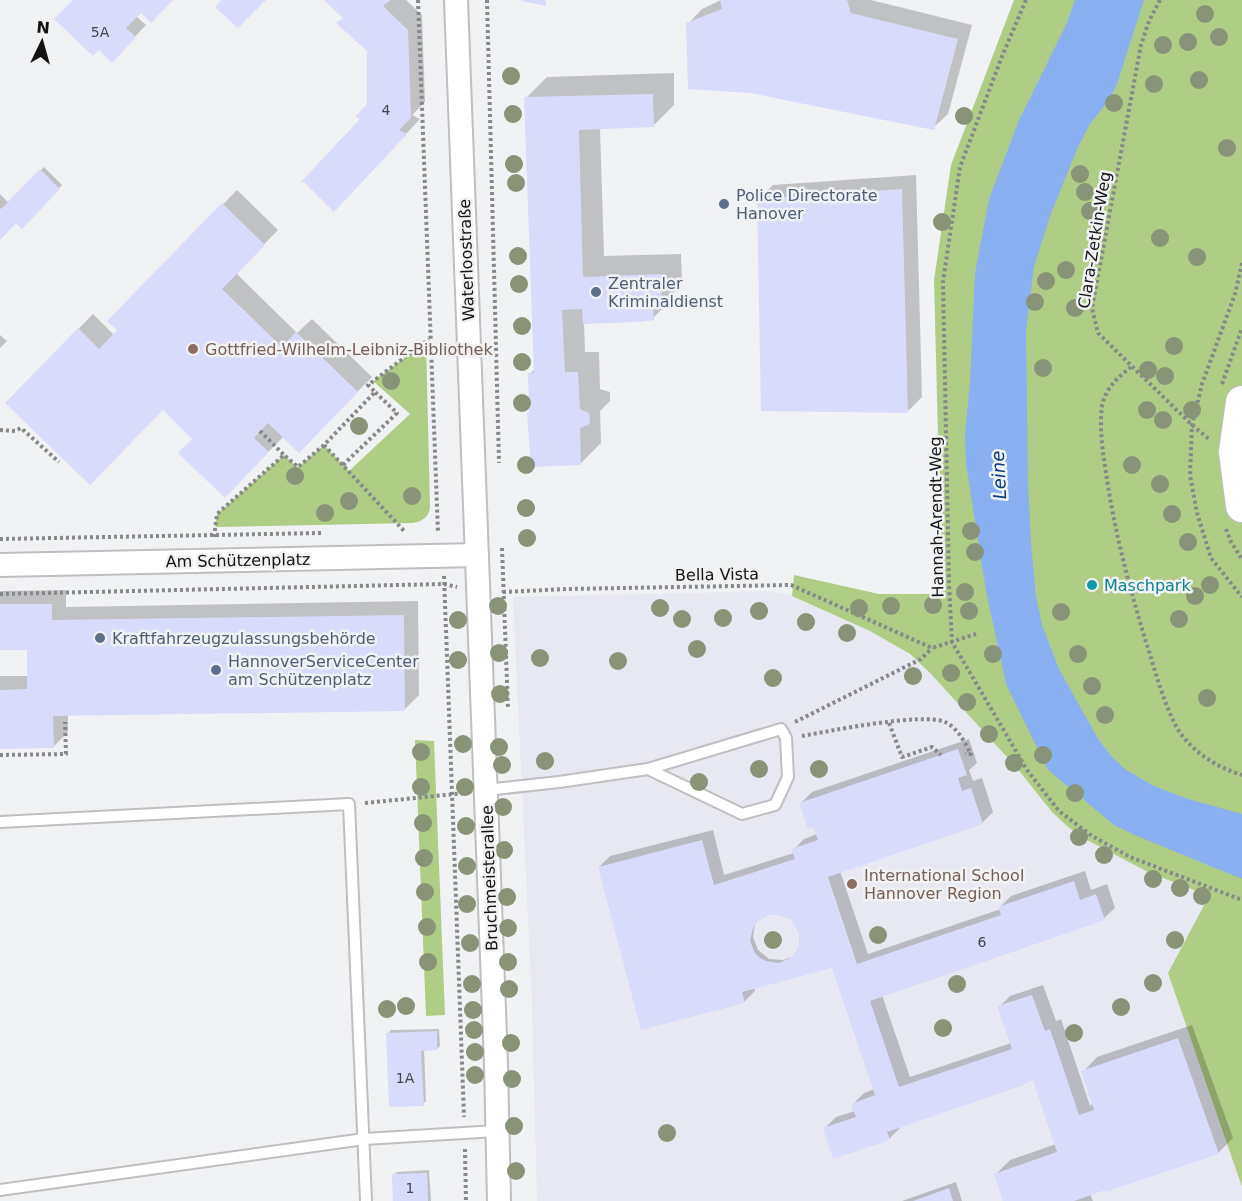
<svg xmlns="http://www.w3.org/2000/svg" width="1242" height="1201" viewBox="0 0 1242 1201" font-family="'DejaVu Sans',sans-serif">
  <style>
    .built { fill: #e7e8f2 }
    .green { fill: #afcd85 }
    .water { fill: #89b1f1 }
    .shadow { fill: #0003; fill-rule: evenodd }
    .building { fill: #d8dbf9; fill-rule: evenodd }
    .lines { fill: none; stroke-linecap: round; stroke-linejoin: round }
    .lane-casing { stroke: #bfbfc1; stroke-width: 14 }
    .street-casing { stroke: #bfbfc1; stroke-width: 26 }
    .secondary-casing { stroke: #bfbfc1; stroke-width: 34 }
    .path { stroke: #878889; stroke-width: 4; stroke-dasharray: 3 3; stroke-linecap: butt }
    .lane { stroke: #fff; stroke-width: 10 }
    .street { stroke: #fff; stroke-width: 22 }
    .secondary { stroke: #fff; stroke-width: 32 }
    .tree { fill: #889377 }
    .service-dot { fill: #5c6f8a; stroke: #f1f2f4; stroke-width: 2 }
    .education-dot { fill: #8d6e63; stroke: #f1f2f4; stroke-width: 2 }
    .culture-dot { fill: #0f9aa8; stroke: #f1f2f4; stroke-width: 2 }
    .labels { text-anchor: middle; stroke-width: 5; stroke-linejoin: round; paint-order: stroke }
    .number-label { font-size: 14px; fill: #44454d }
    .service-label { font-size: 16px; fill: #4e5e75; stroke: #f1f2f4; text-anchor: start }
    .street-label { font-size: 16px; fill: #131314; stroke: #f1f2f4 }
    .education-label { font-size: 16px; fill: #785e54; stroke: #f1f2f4; text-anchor: start }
    .culture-label { font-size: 16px; fill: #0d838f; stroke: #f1f2f4; text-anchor: start }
    .water-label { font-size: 18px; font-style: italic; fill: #083880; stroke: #f1f2f4 }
  </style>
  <rect width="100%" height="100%" fill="#f1f2f4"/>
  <path class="built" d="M770 591 792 596 870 631 898 646 931 674 1016 767 1052 812 1068 827 1087 840 1148 872 1210 896 1168 973 1242 1187V1201H537L532 1004 513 597Z"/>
  <g class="green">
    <path d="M1014 0H1242V1187L1168 973 1209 896 1148 872 1087 840 1068 827 1052 812 1016 767 931 674 910 654 870 631 792 596 794 575 879 594H942L934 280 951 165Z"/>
    <path d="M426 342 430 507C429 517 423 521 413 523L215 527 217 514 284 455 298 467 324 445 349 471 410 414 373 381Z"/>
    <path d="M415 740 434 741 445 1015 426 1016Z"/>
  </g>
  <path class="water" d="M1075 0H1144L1117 84 1109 100 1090 124 1078 147 1050 216 1034 267 1026 331 1028 481 1031 543 1036 596 1042 625 1059 669 1097 737 1111 756 1126 770 1154 786 1188 799 1242 814V879L1137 836 1114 825 1048 770 1006 684 986 591 966 464 965 435 970 382 975 273 989 199 1019 120 1066 25Z"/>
  <g class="shadow">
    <path d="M75 0H171L141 11 136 16 146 25 112 61Z"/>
    <path d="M326 0H406L422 15 425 102 412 115 420 119 348 196 362 119 369 105 368 51 345 17Z"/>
    <path d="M721 0H871L972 25 948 114 933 128 688 24 702 9Z"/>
    <path d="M674 73V105L653 126 600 128 604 256 681 254 682 284 674 292V297L653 318 584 322 585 352H599L600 389 610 392V401L600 411 601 443 580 464 530 411V374L536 368 526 98 547 77Z"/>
    <path d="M44 167 62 185 22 227 16 221 0 238V194L9 203Z"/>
    <path d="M916 175 922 397 908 411 758 199 773 185Z"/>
    <path d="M237 190 278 230 236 273 297 333 312 319 372 377 299 451 284 436 225 496 194 439 163 408 7 402 93 314 114 335 119 330 109 321Z"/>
    <path d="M0 335 7 341 0 348Z"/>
    <path d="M66 590V607L418 601 419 695 405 709 68 715V732L53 747 0 748V676H29L28 648 0 649V591Z"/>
    <path d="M969 739 977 763 969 770 973 781 982 778 993 812 982 823 840 871 868 954 1001 909 1000 907 1011 896 1085 871 1091 890 1107 884 1115 908 1104 918 882 995 910 1077 1011 1043 999 1007 1010 996 1043 985 1056 1021 1061 1019 1090 1106 1093 1103 1083 1072 1097 1057 1192 1025 1233 1138 1218 1153 1090 1194 1093 1201H1005L996 1174 1010 1160 1056 1144 1034 1079 900 1126V1128L889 1139 825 1128 836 1117 855 1111 853 1104 864 1093 875 1089 833 966 754 987 755 991 744 1002 599 867 610 856 713 830 724 875 794 853 793 850 804 839 817 834 801 803 812 792ZM780 913 792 918 800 929 799 948 794 956 783 960 769 959 758 950 753 937 755 923 761 916Z"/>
    <path d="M439 1029 440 1046 437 1049H424L426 1101 423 1104 388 1033 391 1030Z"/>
    <path d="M429 1170 431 1201H394L393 1175 397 1172Z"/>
    <path d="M956 1182 962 1201H902Z"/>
  </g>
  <g class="building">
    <path d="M73 0H173L151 23 141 13 126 28 136 37 112 63 99 50 93 56 54 19Z"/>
    <path d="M221 0H266L238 28 215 7Z"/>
    <path d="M324 0H391L383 6 408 30 411 118 399 130 407 134 334 212 305 183 301 182 360 119 355 117 367 104V51L336 23 343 18Z"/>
    <path d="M522 0H546V6L522 1Z"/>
    <path d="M720 0H847L851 13 958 39 934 130 750 93 688 89 686 23 722 9Z"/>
    <path d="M653 94 654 127 579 130 583 277 661 274 662 306H653L654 320 638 322 583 324 582 309 562 310 565 372H578L580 409 589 413 590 424 580 428 581 465 531 467 527 412H529L528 373H534L524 97Z"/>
    <path d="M40 169 60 189 22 229 16 223 0 240V208L1 209Z"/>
    <path d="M902 189 908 413 761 411 757 199Z"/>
    <path d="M222 203 265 245 222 289 282 347 296 332 358 392 299 453 268 423 254 438 269 452 225 498 178 453 192 439 163 410 90 485 5 403 78 328 99 349 117 330 107 321Z"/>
    <path d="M0 604H52V620L404 615 405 711 53 716 54 748 0 749V690L27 689V650H0Z"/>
    <path d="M958 749 967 775 958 778 962 791 971 788 983 824 828 877 857 964 1001 915 998 907 1074 881 1080 900 1096 894 1105 920 870 1001 899 1087 1012 1049 997 1006 1032 995 1045 1031 1050 1029 1079 1115 1094 1110 1081 1071 1178 1038 1219 1154 1105 1192V1190L1074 1201H1003L994 1174 1057 1152 1033 1080 1024 1084V1085L887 1132 890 1140 833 1159 823 1128 856 1117 851 1104 875 1095 832 968 742 992 745 1003 641 1030 598 867 702 840 714 885 795 859 791 849 818 840 813 827 808 829 799 803ZM774 914 791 919 800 935 798 948 795 953 790 958 779 963 766 961 760 958 755 953 750 941 753 928 757 922 768 915Z"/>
    <path d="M437 1031V1050L421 1051 424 1106 389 1107 386 1033Z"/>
    <path d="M427 1173 428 1201H393L392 1174Z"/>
    <path d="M949 1188 953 1201H913Z"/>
  </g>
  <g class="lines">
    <g class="lane-casing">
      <g id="lane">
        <path d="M486 790 559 782 648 769 781 729 786 738 788 777 775 805 742 814 648 769"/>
        <path d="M0 822 349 804 366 1201"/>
        <path d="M0 1190 364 1139 497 1131"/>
      </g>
    </g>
    <g class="street-casing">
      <g id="street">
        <path d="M456 0 496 1064 499 1201"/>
        <path d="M0 565 477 555"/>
      </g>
    </g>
    <g class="secondary-casing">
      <path id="secondary" d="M1242 402 1235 452 1242 506"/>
    </g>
    <g class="path">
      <path d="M418 0 438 533"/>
      <path d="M487 0 499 463"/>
      <path d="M1026 0 1003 54 960 167 943 282 949 584 952 642 1027 770 1059 811 1092 836 1130 857 1242 900"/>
      <path d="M1160 0 1149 21 1141 45 1092 308 1098 333 1192 425 1210 440"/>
      <path d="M1242 263 1235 294 1202 384 1192 425 1190 475 1197 513 1211 558 1242 597"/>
      <path d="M1131 367C1118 377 1105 389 1102 406 1099 430 1103 455 1107 479 1115 534 1130 589 1146 642 1155 670 1163 702 1177 728 1191 751 1216 767 1242 775"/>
      <path d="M1222 384 1242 328"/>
      <path d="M0 430 15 431 21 428 59 462"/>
      <path d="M260 431 284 455"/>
      <path d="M324 445 405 532"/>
      <path d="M343 465 397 413 375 392"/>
      <path d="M1226 529 1231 542 1242 559"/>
      <path d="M214 537 217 514 284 455 298 467 324 445 375 392 368 385 429 339"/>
      <path d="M0 539 321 533"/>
      <path d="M502 548 508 709"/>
      <path d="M444 576 464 1117"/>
      <path d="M503 592 566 589 791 585 932 648 976 634"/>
      <path d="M0 594 444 584 457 587"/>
      <path d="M795 722 921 659 932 648"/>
      <path d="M889 723 902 757 932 747 941 755"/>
      <path d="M802 736C830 731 923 712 945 722 958 728 965 743 971 754H965"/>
      <path d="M0 755 66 754 65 722"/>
      <path d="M365 803 465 793"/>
      <path d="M465 1149 466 1201"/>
    </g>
    <use href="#lane" class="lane"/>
    <use href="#street" class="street"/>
    <use href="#secondary" class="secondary"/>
  </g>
  <g class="tree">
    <circle cx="1205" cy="14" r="9"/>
    <circle cx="1219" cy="37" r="9"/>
    <circle cx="1188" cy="42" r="9"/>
    <circle cx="1163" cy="45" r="9"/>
    <circle cx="511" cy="76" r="9"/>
    <circle cx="1199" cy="80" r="9"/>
    <circle cx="1154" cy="84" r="9"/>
    <circle cx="1114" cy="103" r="9"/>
    <circle cx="513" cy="114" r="9"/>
    <circle cx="964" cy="116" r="9"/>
    <circle cx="1227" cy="148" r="9"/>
    <circle cx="514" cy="164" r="9"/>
    <circle cx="1080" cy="174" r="9"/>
    <circle cx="516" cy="183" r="9"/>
    <circle cx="1085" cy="192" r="9"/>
    <circle cx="1090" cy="211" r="9"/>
    <circle cx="942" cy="222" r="9"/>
    <circle cx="1160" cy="238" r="9"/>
    <circle cx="518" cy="256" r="9"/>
    <circle cx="1197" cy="257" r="9"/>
    <circle cx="1066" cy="270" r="9"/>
    <circle cx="1046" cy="281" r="9"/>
    <circle cx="519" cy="284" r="9"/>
    <circle cx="1035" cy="302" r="9"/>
    <circle cx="1075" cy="308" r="9"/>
    <circle cx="522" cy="326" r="9"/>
    <circle cx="1174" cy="346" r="9"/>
    <circle cx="522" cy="362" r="9"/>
    <circle cx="1043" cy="368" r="9"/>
    <circle cx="1148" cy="370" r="9"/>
    <circle cx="1165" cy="376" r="9"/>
    <circle cx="391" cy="381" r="9"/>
    <circle cx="522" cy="403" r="9"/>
    <circle cx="1147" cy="410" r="9"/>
    <circle cx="1192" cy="410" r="9"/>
    <circle cx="1163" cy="420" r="9"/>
    <circle cx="359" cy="426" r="9"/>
    <circle cx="526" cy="465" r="9"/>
    <circle cx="1132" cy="465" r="9"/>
    <circle cx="295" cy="476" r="9"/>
    <circle cx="1160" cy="484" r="9"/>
    <circle cx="412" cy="496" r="9"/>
    <circle cx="349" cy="501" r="9"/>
    <circle cx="526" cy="508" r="9"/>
    <circle cx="325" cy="513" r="9"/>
    <circle cx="1172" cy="514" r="9"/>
    <circle cx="971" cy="531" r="9"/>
    <circle cx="527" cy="538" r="9"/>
    <circle cx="1188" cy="542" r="9"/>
    <circle cx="975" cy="552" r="9"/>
    <circle cx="1210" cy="585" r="9"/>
    <circle cx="965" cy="592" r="9"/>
    <circle cx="1195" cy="596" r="9"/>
    <circle cx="933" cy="605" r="9"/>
    <circle cx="498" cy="606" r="9"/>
    <circle cx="891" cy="606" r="9"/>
    <circle cx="660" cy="608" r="9"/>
    <circle cx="859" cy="608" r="9"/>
    <circle cx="759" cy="611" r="9"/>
    <circle cx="969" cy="611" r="9"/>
    <circle cx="1061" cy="612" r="9"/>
    <circle cx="723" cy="618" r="9"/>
    <circle cx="682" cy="619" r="9"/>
    <circle cx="1179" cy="619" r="9"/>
    <circle cx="458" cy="620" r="9"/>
    <circle cx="806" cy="622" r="9"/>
    <circle cx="847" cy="633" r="9"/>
    <circle cx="697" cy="649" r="9"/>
    <circle cx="499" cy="653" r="9"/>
    <circle cx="993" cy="654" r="9"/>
    <circle cx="1078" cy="654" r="9"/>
    <circle cx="540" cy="658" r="9"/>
    <circle cx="458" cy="660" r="9"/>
    <circle cx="618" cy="661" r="9"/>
    <circle cx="951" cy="673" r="9"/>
    <circle cx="913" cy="676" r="9"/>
    <circle cx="773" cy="678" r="9"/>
    <circle cx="1092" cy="686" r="9"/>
    <circle cx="500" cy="694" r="9"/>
    <circle cx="1207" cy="698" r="9"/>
    <circle cx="967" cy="702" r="9"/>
    <circle cx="1105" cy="715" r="9"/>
    <circle cx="989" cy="734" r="9"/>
    <circle cx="463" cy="744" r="9"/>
    <circle cx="499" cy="747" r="9"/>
    <circle cx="421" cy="752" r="9"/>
    <circle cx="1043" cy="755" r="9"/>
    <circle cx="545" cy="761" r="9"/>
    <circle cx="1014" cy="763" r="9"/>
    <circle cx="502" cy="765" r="9"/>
    <circle cx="759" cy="769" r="9"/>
    <circle cx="819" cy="769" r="9"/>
    <circle cx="699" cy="782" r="9"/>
    <circle cx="421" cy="787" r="9"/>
    <circle cx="465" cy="787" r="9"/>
    <circle cx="1075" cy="793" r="9"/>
    <circle cx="503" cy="807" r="9"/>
    <circle cx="423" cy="823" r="9"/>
    <circle cx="466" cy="826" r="9"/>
    <circle cx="1079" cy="837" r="9"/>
    <circle cx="504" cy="850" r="9"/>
    <circle cx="1104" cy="855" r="9"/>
    <circle cx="424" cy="858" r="9"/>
    <circle cx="467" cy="866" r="9"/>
    <circle cx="1153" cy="879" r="9"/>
    <circle cx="1180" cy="888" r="9"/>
    <circle cx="425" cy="892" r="9"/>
    <circle cx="1202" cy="896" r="9"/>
    <circle cx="507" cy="897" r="9"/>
    <circle cx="467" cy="904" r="9"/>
    <circle cx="427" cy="927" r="9"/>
    <circle cx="508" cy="928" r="9"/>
    <circle cx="878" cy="935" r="9"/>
    <circle cx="773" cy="940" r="9"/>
    <circle cx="1175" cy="940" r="9"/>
    <circle cx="470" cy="943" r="9"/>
    <circle cx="428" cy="962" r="9"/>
    <circle cx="508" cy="962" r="9"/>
    <circle cx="1153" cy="983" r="9"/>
    <circle cx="472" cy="984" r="9"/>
    <circle cx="957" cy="984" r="9"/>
    <circle cx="509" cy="989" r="9"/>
    <circle cx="406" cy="1006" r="9"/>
    <circle cx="1121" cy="1007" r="9"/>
    <circle cx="387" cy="1009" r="9"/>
    <circle cx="473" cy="1010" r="9"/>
    <circle cx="943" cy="1028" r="9"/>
    <circle cx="474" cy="1030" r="9"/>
    <circle cx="1074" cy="1033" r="9"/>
    <circle cx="511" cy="1043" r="9"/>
    <circle cx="475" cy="1052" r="9"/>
    <circle cx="475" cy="1075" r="9"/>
    <circle cx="512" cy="1079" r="9"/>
    <circle cx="514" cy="1126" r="9"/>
    <circle cx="667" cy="1133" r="9"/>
    <circle cx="516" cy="1171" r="9"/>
  </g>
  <g class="service-dot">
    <circle cx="724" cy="204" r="6"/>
    <circle cx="596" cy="292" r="6"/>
    <circle cx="100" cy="638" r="6"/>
    <circle cx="216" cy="670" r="6"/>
  </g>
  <g class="education-dot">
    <circle cx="193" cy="349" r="6"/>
    <circle cx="852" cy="884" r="6"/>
  </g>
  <circle class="culture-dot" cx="1092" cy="585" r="6"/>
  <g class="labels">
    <g class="number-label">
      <text x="100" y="37">5A</text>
      <text x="386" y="115">4</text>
      <text x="982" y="947">6</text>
      <text x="405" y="1083">1A</text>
      <text x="410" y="1193">1</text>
    </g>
    <g class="service-label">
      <text x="736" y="201">Police Directorate<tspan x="736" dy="18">Hanover</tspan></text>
      <text x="608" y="289">Zentraler<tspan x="608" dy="18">Kriminaldienst</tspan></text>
      <text x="112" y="644">Kraftfahrzeugzulassungsbehörde</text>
      <text x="228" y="667">HannoverServiceCenter<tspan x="228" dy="18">am Schützenplatz</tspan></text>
    </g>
    <g class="street-label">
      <text transform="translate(1094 240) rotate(-81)" y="6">Clara-Zetkin-Weg</text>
      <text transform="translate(466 260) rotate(-92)" y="6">Waterloostraße</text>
      <text transform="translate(936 517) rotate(-91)" y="6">Hannah-Arendt-Weg</text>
      <text transform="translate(238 560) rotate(-1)" y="6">Am Schützenplatz</text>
      <text transform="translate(717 574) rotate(-1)" y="6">Bella Vista</text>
      <text transform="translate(489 878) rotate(-92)" y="6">Bruchmeisterallee</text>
    </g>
    <g class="education-label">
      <text x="205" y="355">Gottfried-Wilhelm-Leibniz-Bibliothek</text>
      <text x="864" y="881">International School<tspan x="864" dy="18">Hannover Region</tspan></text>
    </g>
    <g class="culture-label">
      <text x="1104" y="591">Maschpark</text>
    </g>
    <g class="water-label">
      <text transform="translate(999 475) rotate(-93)" y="6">Leine</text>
    </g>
  </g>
  <g transform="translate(42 42) rotate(5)" stroke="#f1f2f4" stroke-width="4.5" paint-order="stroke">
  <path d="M0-4.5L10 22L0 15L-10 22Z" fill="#131314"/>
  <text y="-9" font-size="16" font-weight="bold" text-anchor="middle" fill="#131314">N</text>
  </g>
</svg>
